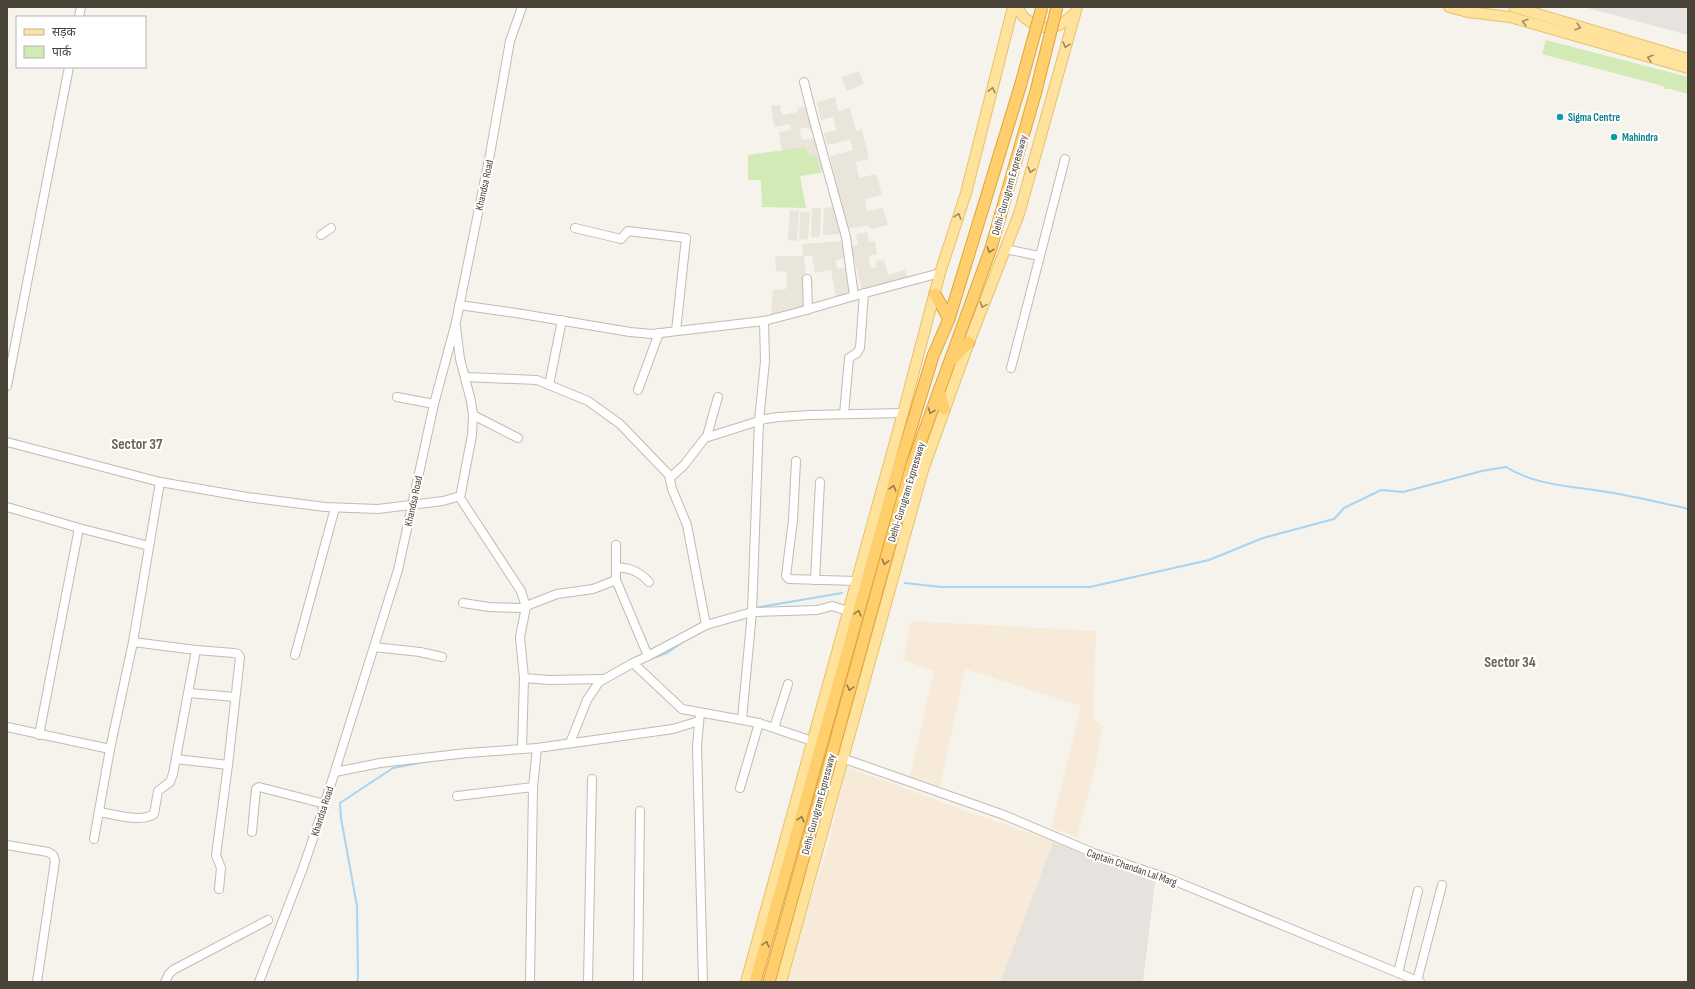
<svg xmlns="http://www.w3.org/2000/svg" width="1695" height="989" viewBox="0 0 1695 989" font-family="'Sofia Sans Condensed','Noto Sans Devanagari',sans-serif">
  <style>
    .residential { fill: #eae5da }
    .commercial { fill: #f7ead8 }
    .industrial { fill: #e6e2dd }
    .green { fill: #d2eab5 }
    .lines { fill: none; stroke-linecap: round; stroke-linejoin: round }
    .stream { stroke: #a9d4f2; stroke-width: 2 }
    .minor-casing { stroke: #c2bbae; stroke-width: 10 }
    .major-casing { stroke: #e6c16a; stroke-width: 12 }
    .highway-casing { stroke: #e0a43c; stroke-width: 13 }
    .minor { stroke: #fff; stroke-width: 8 }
    .major { stroke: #ffe39c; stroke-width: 10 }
    .highway { stroke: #ffcf6e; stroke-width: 11 }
    .highway-bridge-casing { stroke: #e0a43c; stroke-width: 13; stroke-linecap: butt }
    .highway-bridge { stroke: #ffcf6e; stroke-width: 11 }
    .oneway { stroke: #9c8c66 }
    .oneway2 { stroke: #937c4e }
    .culture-dot { fill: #0f9aa8; stroke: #fff; stroke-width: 1.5 }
    .labels { text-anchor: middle; stroke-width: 4; stroke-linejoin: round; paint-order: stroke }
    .culture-label { font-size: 11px; font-weight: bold; fill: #0d838f; stroke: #fff; text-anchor: start }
    .street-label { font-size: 11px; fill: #4b4439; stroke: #fff }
    .district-label { font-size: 15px; font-weight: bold; fill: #6e6250; stroke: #fff }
  </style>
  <rect width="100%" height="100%" fill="#f6f3ec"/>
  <g class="residential">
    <path d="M859 71 864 84 847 91 841 78Z"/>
    <path d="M835 97 838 111 850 108 856 131 862 130 869 159 856 162 859 178 876 174 882 195 865 199 867 211 883 208 888 225 870 229 869 225 847 229 830 156 853 150 850 140 827 145 824 133 836 130 833 117 821 120 817 102Z"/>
    <path d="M780 105 782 115 798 112 797 108 808 106 813 129 809 130 808 127 799 129 802 140 815 138 823 172 818 173 805 157 782 151 779 132 791 130 790 124 774 127 771 106Z"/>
    <path d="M835 207 841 234 823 235 824 208Z"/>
    <path d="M812 208H821L820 237H811Z"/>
    <path d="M790 210 799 211 797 241 788 240Z"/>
    <path d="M800 212H810L808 240 799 239Z"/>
    <path d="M867 232 869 242 875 241 877 254 869 256 871 268 877 267 876 261 884 260 888 275 905 270 908 278 862 291 851 246 858 245 856 234Z"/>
    <path d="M844 241 848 258 836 260 837 269 850 267 856 292 836 297 831 270 815 273 812 256H804L808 306 771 316 773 290 786 289 787 272 776 271 775 256H803L802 244Z"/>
  </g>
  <g class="commercial">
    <path d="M911 621 1096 631 1093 718 1103 727 1094 773 1077 837 1051 828 1081 706 965 669 940 786 910 777 934 671 903 660Z"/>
    <path d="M847 767 977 815 1053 841 1000 982H787L803 922 827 850Z"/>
  </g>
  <g class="industrial">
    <path d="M1584 7H1688V35Z"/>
    <path d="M1053 842 1155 882 1143 982H1000Z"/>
  </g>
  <g class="green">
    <path d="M1546 40 1688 77V94L1670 89H1665L1663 86 1542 54Z"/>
    <path d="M806 147 808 156 816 155 821 173 800 176 806 208 762 207 761 180H748V155Z"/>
  </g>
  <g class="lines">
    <g class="stream">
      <path d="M905 583 941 587H1090L1209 560 1263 538 1334 519 1344 508 1381 490 1403 492 1482 471 1506 467C1538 487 1576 486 1613 493 1637 497 1661 503 1685 508L1688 510"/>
      <path d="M754 608 842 593"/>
      <path d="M653 658 667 653 687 639"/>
      <path d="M357 982 358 979 357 906 341 818 340 803 393 768 429 761"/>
    </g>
    <g class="minor-casing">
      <g id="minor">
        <path d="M79 17 81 7"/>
        <path d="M804 82 814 121 846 237 854 296"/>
        <path d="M575 228 621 239 628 231 686 238 676 331"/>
        <path d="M321 235 331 228"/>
        <path d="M1005 249 1039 256"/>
        <path d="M807 279 808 310"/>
        <path d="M459 305 516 313 630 332 652 334 764 321 799 312 854 296 940 273"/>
        <path d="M456 327 460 359 471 401 473 415 472 435 460 498 521 591 526 607 520 637 524 678 522 749"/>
        <path d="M1011 368 1065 159"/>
        <path d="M465 377 537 380 588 401 620 424 669 475 672 489 687 525 706 625"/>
        <path d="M549 385 562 320"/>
        <path d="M7 386 69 67"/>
        <path d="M638 390 659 333"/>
        <path d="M397 397 434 404"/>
        <path d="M844 414 849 358 857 353 860 348 864 293"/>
        <path d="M473 415 518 438"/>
        <path d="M707 436 718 397"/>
        <path d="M7 442 160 482 247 497 325 507 378 509 443 501 460 496"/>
        <path d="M796 461 793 520 786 576 789 579 856 581"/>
        <path d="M670 478 684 465 705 438 765 419 778 417 810 415 903 413"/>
        <path d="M7 507 79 528 149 546"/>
        <path d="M616 545V580L648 656"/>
        <path d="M616 567C630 568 639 571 649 582"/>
        <path d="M815 580 820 482"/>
        <path d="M463 603 489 607 521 608 557 594 593 589 616 580"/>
        <path d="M133 642 196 650 234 653 238 654 240 657 228 765 216 855 221 868 219 889"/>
        <path d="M374 647 420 652 442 657"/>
        <path d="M295 655 335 508"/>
        <path d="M633 663 682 709 759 723 812 741"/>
        <path d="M524 678 549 680 604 679"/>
        <path d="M189 693 235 697"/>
        <path d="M700 713 697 746 703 982"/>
        <path d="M742 719 752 612 759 421 765 361 764 321"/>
        <path d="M7 727 110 749"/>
        <path d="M774 728 788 684"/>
        <path d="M39 735 79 528"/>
        <path d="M570 743 587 700 599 682 633 663 648 656 706 625 752 612 817 610 832 606 848 611"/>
        <path d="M842 758 1004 815 1096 854 1170 879 1420 982"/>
        <path d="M176 759 228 765"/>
        <path d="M335 772 380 763 467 753 537 748 673 729 699 721"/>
        <path d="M740 788 759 723"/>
        <path d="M457 796 533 787"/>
        <path d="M99 812C113 814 142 823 154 814L158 791 170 782 173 774 196 650"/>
        <path d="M252 832 256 789 259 787 325 804"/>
        <path d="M94 839 110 749 133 642 160 482"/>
        <path d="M7 845 48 852 53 855 55 861 37 982"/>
        <path d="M1398 973 1418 891"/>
        <path d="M1417 981 1442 885"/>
        <path d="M165 982 169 974 173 970 268 920"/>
        <path d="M259 982 303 868 324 806 398 570 434 404 456 322 490 154 510 41 522 7"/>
        <path d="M530 982 533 787 537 748"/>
        <path d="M588 982 592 779"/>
        <path d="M638 982 640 811"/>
      </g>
    </g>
    <g class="major-casing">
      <g id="major">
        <path d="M1018 7C1022 22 1036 24 1049 29L1063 23 1075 13"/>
        <path d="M1449 7 1468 12 1510 17 1688 68"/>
        <path d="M1514 7 1688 59"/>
        <path d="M746 982 903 413 940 273 966 193 1013 7"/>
        <path d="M781 982 923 470 969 342 1019 214 1077 7"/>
      </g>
    </g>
    <g class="highway-casing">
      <g id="highway">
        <path d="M935 294 949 319"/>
        <path d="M953 359 969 342"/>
        <path d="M939 390 944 409"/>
        <path d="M755 982 899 467 933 356 949 319 1020 87"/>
        <path d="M769 982 911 468 991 248 1036 91"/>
      </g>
    </g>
    <use href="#minor" class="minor"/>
    <use href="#major" class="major"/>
    <use href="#highway" class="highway"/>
    <g class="highway-bridge-casing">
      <g id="highway-bridge">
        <path d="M1020 87 1042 7"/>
        <path d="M1036 91 1057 7"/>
      </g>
    </g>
    <use href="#highway-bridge" class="highway-bridge"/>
  </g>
  <defs><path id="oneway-chevron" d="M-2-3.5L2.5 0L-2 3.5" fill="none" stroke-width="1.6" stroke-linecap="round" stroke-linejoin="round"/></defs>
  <g class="oneway">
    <use href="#oneway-chevron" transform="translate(1525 22) rotate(-163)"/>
    <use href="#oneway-chevron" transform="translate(1578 27) rotate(16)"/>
    <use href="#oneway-chevron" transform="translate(1066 45) rotate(106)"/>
    <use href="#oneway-chevron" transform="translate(1650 58) rotate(-164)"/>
    <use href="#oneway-chevron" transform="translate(992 90) rotate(-76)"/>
    <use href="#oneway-chevron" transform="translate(1031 170) rotate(106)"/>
    <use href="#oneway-chevron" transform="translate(958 216) rotate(-72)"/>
    <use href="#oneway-chevron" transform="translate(983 305) rotate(111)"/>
  </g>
  <g class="oneway2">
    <use href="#oneway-chevron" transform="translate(990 250) rotate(109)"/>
    <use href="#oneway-chevron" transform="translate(931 411) rotate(110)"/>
    <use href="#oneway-chevron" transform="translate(893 488) rotate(-74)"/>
    <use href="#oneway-chevron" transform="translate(885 562) rotate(105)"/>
    <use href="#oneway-chevron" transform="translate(858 613) rotate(-74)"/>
    <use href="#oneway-chevron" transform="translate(850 688) rotate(105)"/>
    <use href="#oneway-chevron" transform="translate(801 819) rotate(-74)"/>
    <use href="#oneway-chevron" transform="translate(766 944) rotate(-74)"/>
  </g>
  <g class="culture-dot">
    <circle cx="1560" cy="117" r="4"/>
    <circle cx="1614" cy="137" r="4"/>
  </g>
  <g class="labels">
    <g class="culture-label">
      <text x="1568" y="121">Sigma Centre</text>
      <text x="1622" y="141">Mahindra</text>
    </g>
    <g class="street-label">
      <text transform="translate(484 185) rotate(-78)" y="4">Khandsa Road</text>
      <text transform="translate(1009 185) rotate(-74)" y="4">Delhi-Gurugram Expressway</text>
      <text transform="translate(906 492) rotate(-73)" y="4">Delhi-Gurugram Expressway</text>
      <text transform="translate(413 501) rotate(-78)" y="4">Khandsa Road</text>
      <text transform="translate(818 804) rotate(-75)" y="4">Delhi-Gurugram Expressway</text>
      <text transform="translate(322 811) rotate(-72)" y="4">Khandsa Road</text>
      <text transform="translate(1132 867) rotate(19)" y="4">Captain Chandan Lal Marg</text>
    </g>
    <g class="district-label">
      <text x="137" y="449">Sector 37</text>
      <text x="1510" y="667">Sector 34</text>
    </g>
  </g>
  <rect width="1695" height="989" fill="none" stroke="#4b4439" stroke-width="16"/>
  <rect x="16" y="16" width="130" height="52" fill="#ffffff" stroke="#b7b4b0"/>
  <rect x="24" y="29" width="20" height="6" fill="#ffe39c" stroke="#b7b4b0"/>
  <text x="52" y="36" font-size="12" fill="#4b4439">सड़क</text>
  <rect x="24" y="46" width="20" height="12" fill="#d2eab5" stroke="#b7b4b0"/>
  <text x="52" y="56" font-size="12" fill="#4b4439">पार्क</text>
</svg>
